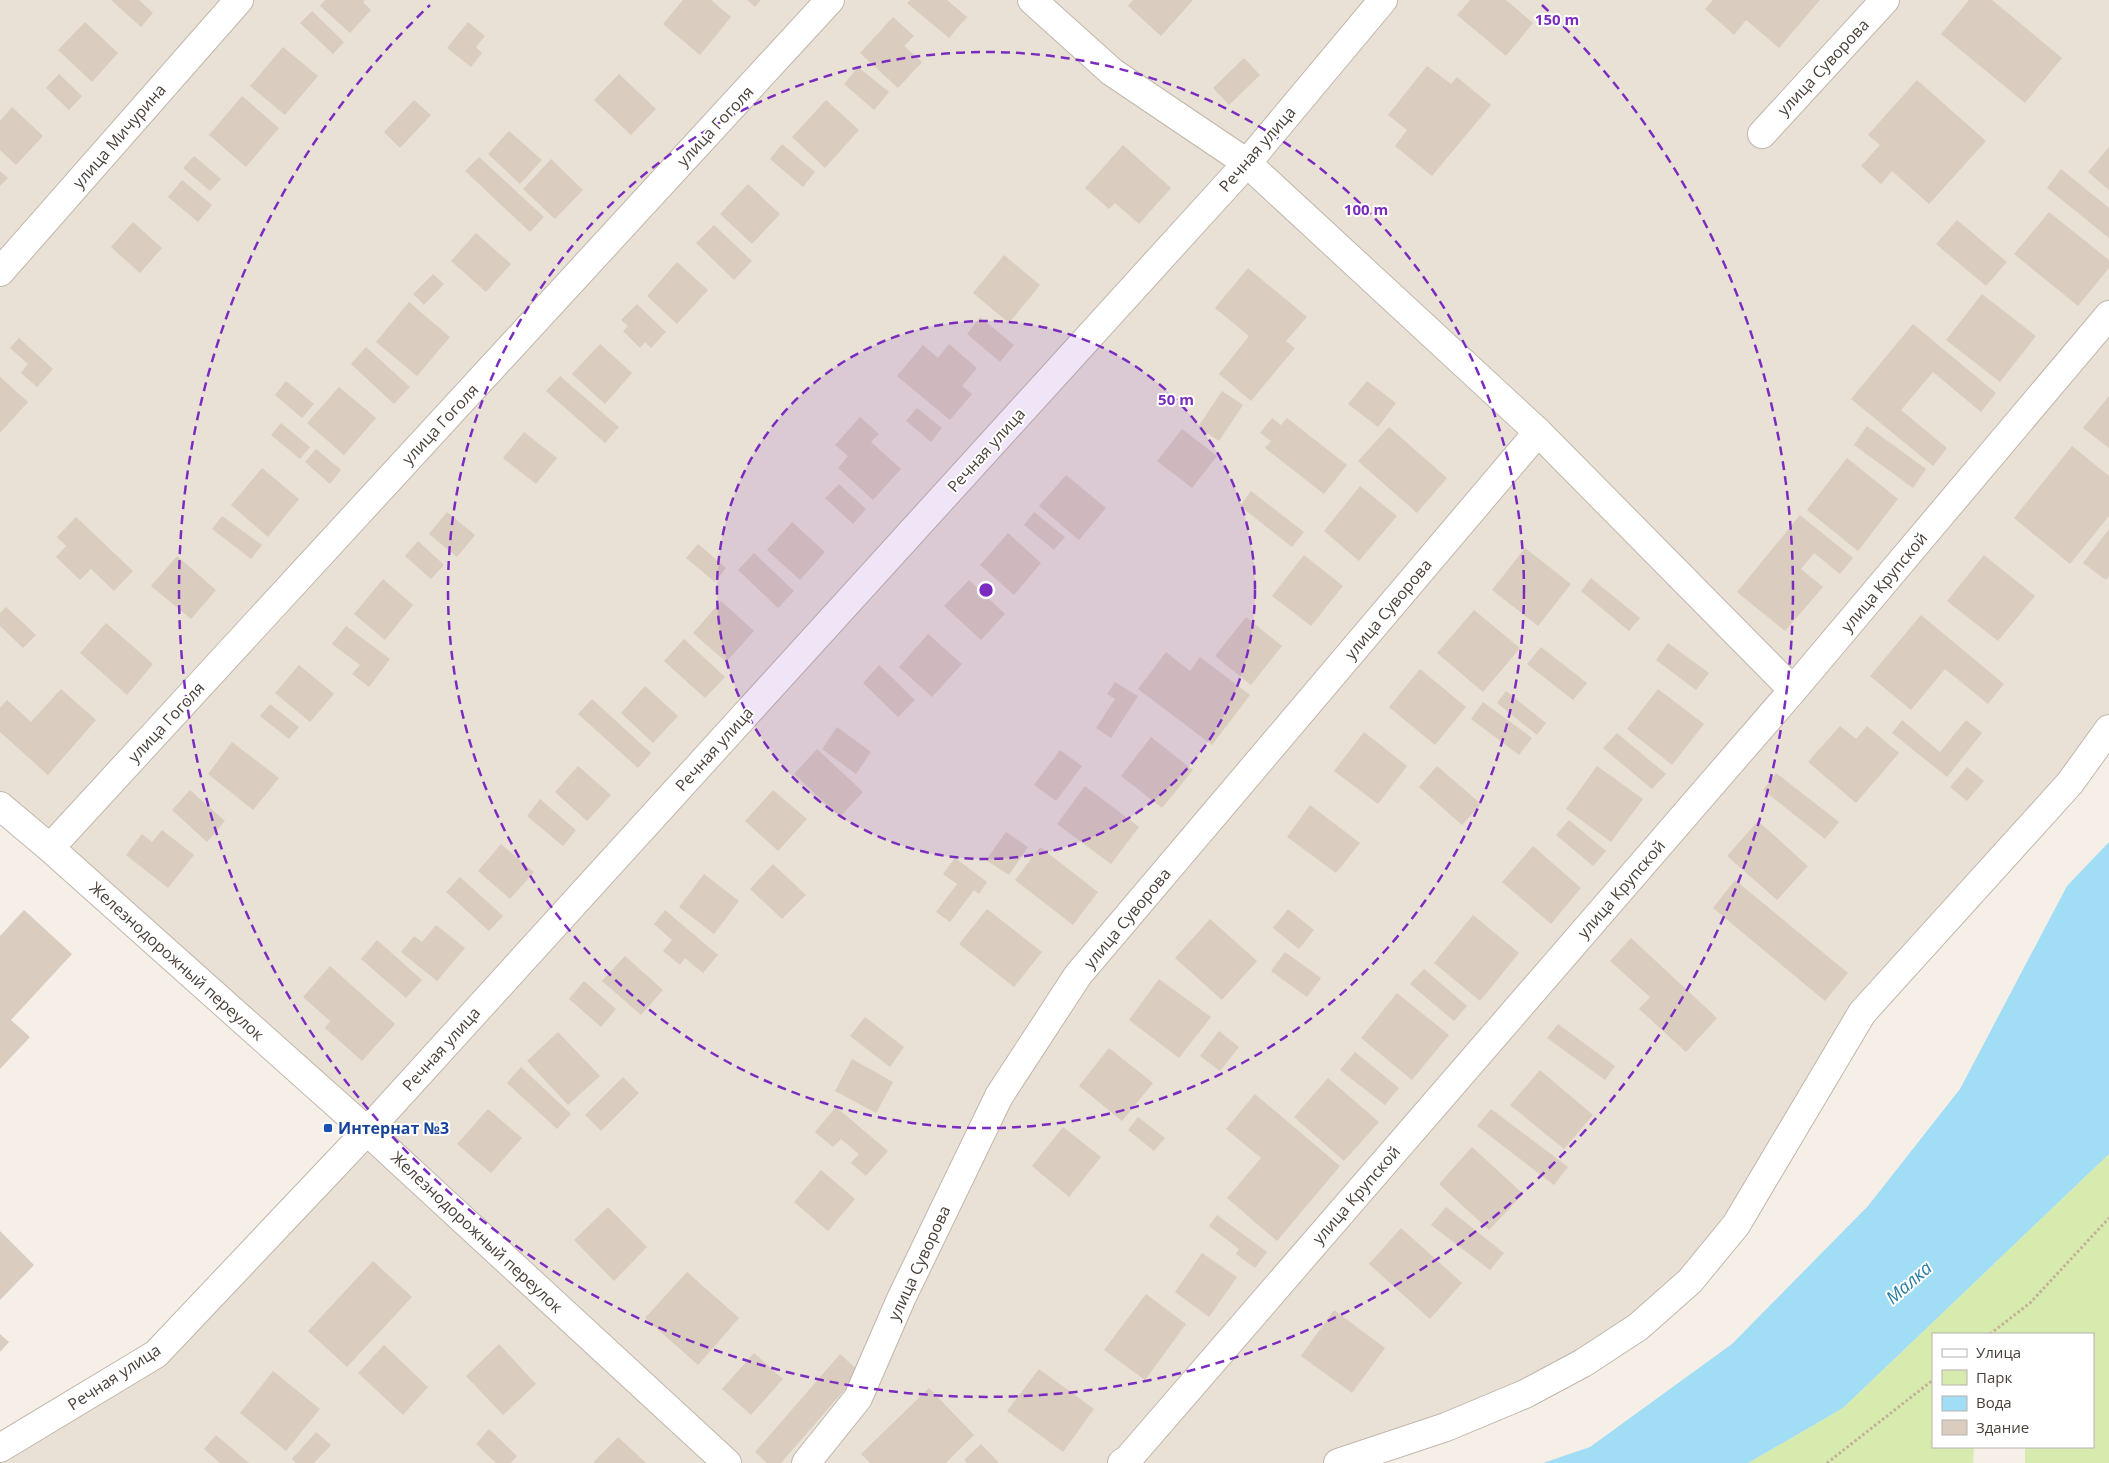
<svg xmlns="http://www.w3.org/2000/svg" width="2109" height="1463" viewBox="0 0 2109 1463" font-family="'Open Sans',sans-serif">
  <style>
    .residential { fill: #e9e1d6 }
    .green { fill: #d7ebae }
    .water { fill: #a1ddf5 }
    .building { fill: #daccbf }
    .lines { fill: none; stroke-linecap: round; stroke-linejoin: round }
    .street-casing { stroke: #c1b6aa; stroke-width: 30 }
    .path { stroke: #c4b09a; stroke-width: 3; stroke-dasharray: 2.5 2.5; stroke-linecap: butt }
    .street { stroke: #fff; stroke-width: 28 }
    .ring { fill: none; stroke: #7b2cbf; stroke-width: 2.5; stroke-dasharray: 9 6 }
    .transit-dot { fill: #1a4fb4; stroke: #fff; stroke-width: 2 }
    .labels { text-anchor: middle; stroke-width: 4; stroke-linejoin: round; paint-order: stroke }
    .street-label { font-size: 16px; fill: #493f36; stroke: #fff }
    .transit-label { font-size: 16px; font-weight: bold; fill: #164399; stroke: #fff; text-anchor: start }
    .water-label { font-size: 18px; font-style: italic; fill: #257da2; stroke: #fff }
    .centre { fill: #7b2cbf; stroke: #fff; stroke-width: 2.5 }
    .ring-label { font-size: 15px; text-anchor: middle; font-weight: bold; fill: #7b2cbf; stroke: #fff; stroke-width: 4; stroke-linejoin: round; paint-order: stroke }
  </style>
  <rect width="100%" height="100%" fill="#f5efe8"/>
  <path class="residential" d="M0 0H2109V729L1862 1013 1736 1225 1583 1363 1338 1463H0V1448L156 1354 367 1131 0 806Z"/>
  <path class="green" d="M2109 1154V1463H2025V1447H2093V1334H1933V1447H1974L1973 1463H1748L1843 1408Z"/>
  <path class="water" d="M2109 842V1154L1843 1408 1748 1463H1543L1590 1447 1732 1344 1868 1206 1960 1089 2067 886Z"/>
  <g class="building">
    <path d="M111 0H139L153 13 141 27Z"/>
    <path d="M325 0H365L363 2 371 10 350 33 320 6Z"/>
    <path d="M683 0H711L731 17 700 55 663 24Z"/>
    <path d="M747 0H761L755 7Z"/>
    <path d="M910 0H947L967 17 949 38 907 3Z"/>
    <path d="M1133 0H1193L1161 36 1128 6Z"/>
    <path d="M1470 0H1506L1533 23 1506 56 1457 15Z"/>
    <path d="M1713 0H1820L1779 48 1746 20 1734 35 1705 9Z"/>
    <path d="M1969 0H1992L2062 58 2025 103 1941 34Z"/>
    <path d="M312 11 344 42 333 54 300 23Z"/>
    <path d="M893 17 914 36 904 46 922 62 898 88 860 53Z"/>
    <path d="M85 22 118 53 92 82 58 50Z"/>
    <path d="M468 22 485 36 476 47 482 53 471 67 447 48Z"/>
    <path d="M283 47 318 76 285 115 250 86Z"/>
    <path d="M1244 58 1260 75 1229 105 1213 88Z"/>
    <path d="M1427 66 1451 84 1457 77 1491 105 1432 176 1395 146 1407 130 1388 115Z"/>
    <path d="M858 67 889 92 874 110 844 84Z"/>
    <path d="M59 74 82 96 69 110 46 88Z"/>
    <path d="M619 74 656 109 631 135 594 100Z"/>
    <path d="M1917 80 1986 141 1929 204 1892 171 1881 184 1861 166 1880 145 1868 135Z"/>
    <path d="M242 96 279 128 246 167 209 135Z"/>
    <path d="M414 100 431 115 400 148 384 132Z"/>
    <path d="M826 100 859 130 825 168 792 137Z"/>
    <path d="M12 107 43 136 16 165 0 150V121Z"/>
    <path d="M509 131 542 160 520 184 488 154Z"/>
    <path d="M782 144 815 172 803 187 770 159Z"/>
    <path d="M1123 145 1171 188 1139 224 1115 203 1109 209 1085 188Z"/>
    <path d="M2109 147V190L2088 172Z"/>
    <path d="M194 156 221 179 210 191 183 168Z"/>
    <path d="M479 157 544 217 530 232 465 171Z"/>
    <path d="M551 159 583 190 555 219 523 189Z"/>
    <path d="M2061 169 2109 208V238L2047 188Z"/>
    <path d="M0 171 8 178 0 186Z"/>
    <path d="M182 180 212 205 198 222 168 197Z"/>
    <path d="M748 184 780 214 752 244 720 214Z"/>
    <path d="M2049 212 2109 260V268L2078 306 2014 254Z"/>
    <path d="M1957 220 2007 262 1986 286 1936 244Z"/>
    <path d="M133 222 162 248 140 273 111 247Z"/>
    <path d="M714 225 752 261 734 280 696 243Z"/>
    <path d="M476 233 511 264 486 292 451 261Z"/>
    <path d="M1004 255 1040 285 1009 323 973 293Z"/>
    <path d="M677 262 708 290 677 324 647 296Z"/>
    <path d="M1248 268 1307 317 1286 341 1295 348 1251 401 1219 374 1249 336 1215 308Z"/>
    <path d="M433 274 444 284 424 305 413 294Z"/>
    <path d="M1982 294 2036 336 2000 382 1946 340Z"/>
    <path d="M409 302 450 337 417 376 376 342Z"/>
    <path d="M637 304 666 332 651 348 645 342 640 348 623 331 628 326 621 320Z"/>
    <path d="M980 317 1014 345 1000 362 967 334Z"/>
    <path d="M1913 324 1996 393 1981 412 1933 372 1901 410 1947 448 1933 466 1851 399Z"/>
    <path d="M19 338 53 369 37 387 21 373 28 364 10 348Z"/>
    <path d="M600 344 632 373 605 404 572 374Z"/>
    <path d="M949 344 977 368 962 386 972 394 950 420 897 376 923 345 938 358Z"/>
    <path d="M366 347 410 387 394 404 351 364Z"/>
    <path d="M560 376 619 427 605 443 546 391Z"/>
    <path d="M0 377 28 402 0 433Z"/>
    <path d="M286 381 314 404 302 418 275 395Z"/>
    <path d="M1367 381 1396 403 1378 427 1348 404Z"/>
    <path d="M339 387 376 418 344 455 307 423Z"/>
    <path d="M1222 391 1243 405 1219 441 1198 427Z"/>
    <path d="M2109 396V448L2083 428Z"/>
    <path d="M917 408 942 428 931 442 906 421Z"/>
    <path d="M860 417 879 434 871 442 901 469 873 500 838 468 848 456 835 445Z"/>
    <path d="M1272 418 1281 425 1287 418 1347 465 1324 494 1265 448 1271 441 1260 433Z"/>
    <path d="M281 423 310 447 300 459 271 435Z"/>
    <path d="M1867 426 1926 469 1913 488 1854 445Z"/>
    <path d="M1389 427 1447 478 1417 513 1358 461Z"/>
    <path d="M1182 429 1217 456 1192 488 1157 461Z"/>
    <path d="M524 432 557 458 536 484 503 458Z"/>
    <path d="M2072 446 2109 476V516L2070 564 2014 518Z"/>
    <path d="M316 449 341 470 330 484 305 462Z"/>
    <path d="M1847 458 1898 499 1858 551 1807 510Z"/>
    <path d="M262 468 299 499 268 537 231 505Z"/>
    <path d="M1066 475 1106 508 1079 540 1039 506Z"/>
    <path d="M839 484 866 509 853 524 825 498Z"/>
    <path d="M1360 486 1397 516 1359 561 1324 531Z"/>
    <path d="M1251 491 1304 532 1292 547 1240 506Z"/>
    <path d="M447 512 475 535 457 557 429 534Z"/>
    <path d="M1034 512 1065 537 1054 550 1024 525Z"/>
    <path d="M1800 515 1853 558 1840 574 1814 553 1801 569 1823 587 1785 631 1737 592Z"/>
    <path d="M222 516 262 545 251 559 212 529Z"/>
    <path d="M76 517 133 571 114 591 91 569 80 580 56 557 66 546 57 537Z"/>
    <path d="M792 522 825 552 800 580 767 550Z"/>
    <path d="M2109 529V576L2106 580 2083 563Z"/>
    <path d="M1008 533 1041 563 1014 595 980 565Z"/>
    <path d="M418 541 444 565 431 579 405 556Z"/>
    <path d="M698 544 726 568 715 582 686 558Z"/>
    <path d="M1525 548 1571 584 1538 626 1492 590Z"/>
    <path d="M754 553 794 591 778 608 738 570Z"/>
    <path d="M1304 555 1343 586 1311 626 1272 596Z"/>
    <path d="M1984 555 2035 596 1998 641 1947 601Z"/>
    <path d="M177 556 216 590 191 619 151 586Z"/>
    <path d="M1591 578 1640 618 1629 631 1581 591Z"/>
    <path d="M383 579 413 605 385 640 354 614Z"/>
    <path d="M969 580 1005 614 981 640 944 606Z"/>
    <path d="M721 601 754 631 726 662 693 633Z"/>
    <path d="M6 607 36 635 23 648 0 626V613Z"/>
    <path d="M1474 610 1520 648 1483 692 1437 653Z"/>
    <path d="M1921 615 2004 684 1988 704 1945 669 1911 710 1870 676Z"/>
    <path d="M1246 617 1282 646 1251 685 1215 656Z"/>
    <path d="M106 623 153 664 127 695 80 653Z"/>
    <path d="M346 626 390 659 369 687 352 674 360 665 332 644Z"/>
    <path d="M928 634 962 664 932 697 899 667Z"/>
    <path d="M684 639 725 677 705 698 664 661Z"/>
    <path d="M1668 643 1709 673 1696 690 1656 660Z"/>
    <path d="M1541 647 1587 683 1573 700 1527 664Z"/>
    <path d="M1166 652 1190 671 1200 657 1250 695 1212 745 1138 689Z"/>
    <path d="M299 665 334 694 310 722 275 693Z"/>
    <path d="M879 665 915 700 898 717 863 683Z"/>
    <path d="M1420 669 1466 707 1435 745 1389 707Z"/>
    <path d="M1115 682 1138 696 1111 738 1096 728 1115 699 1107 694Z"/>
    <path d="M645 686 678 716 653 743 621 713Z"/>
    <path d="M61 689 96 720 48 775 0 732V708L7 700 31 722Z"/>
    <path d="M1658 689 1704 724 1672 765 1627 729Z"/>
    <path d="M1506 691 1546 723 1537 735 1497 703Z"/>
    <path d="M592 699 651 753 638 768 578 714Z"/>
    <path d="M1483 702 1532 738 1519 755 1471 719Z"/>
    <path d="M270 704 299 727 289 739 260 716Z"/>
    <path d="M1902 720 1940 752 1966 720 1982 733 1947 777 1892 733Z"/>
    <path d="M1840 726 1856 739 1867 726 1899 753 1856 803 1808 762Z"/>
    <path d="M837 727 871 752 856 774 822 749Z"/>
    <path d="M1364 732 1407 766 1378 804 1334 771Z"/>
    <path d="M1617 733 1666 774 1652 789 1603 748Z"/>
    <path d="M1151 737 1193 770 1162 808 1121 776Z"/>
    <path d="M232 742 279 778 253 810 208 774Z"/>
    <path d="M817 749 863 792 840 817 794 774Z"/>
    <path d="M1060 750 1082 766 1056 801 1034 785Z"/>
    <path d="M578 766 611 795 587 821 555 792Z"/>
    <path d="M1437 766 1481 804 1462 825 1419 787Z"/>
    <path d="M1597 766 1643 799 1611 842 1566 809Z"/>
    <path d="M1967 767 1984 781 1967 801 1950 787Z"/>
    <path d="M1776 773 1839 822 1825 839 1763 790Z"/>
    <path d="M1085 786 1139 827 1111 864 1057 824Z"/>
    <path d="M190 790 225 821 207 842 172 810Z"/>
    <path d="M773 790 807 819 778 851 745 821Z"/>
    <path d="M540 799 576 830 563 846 527 816Z"/>
    <path d="M1310 805 1360 843 1336 873 1287 837Z"/>
    <path d="M1569 820 1606 851 1593 866 1556 835Z"/>
    <path d="M1758 821 1808 866 1777 900 1727 856Z"/>
    <path d="M162 830 194 855 168 888 126 855 142 834 152 842Z"/>
    <path d="M1006 832 1028 847 1009 875 986 860Z"/>
    <path d="M501 844 534 872 510 899 478 871Z"/>
    <path d="M1533 846 1581 888 1551 924 1502 882Z"/>
    <path d="M1040 847 1098 892 1073 925 1015 880Z"/>
    <path d="M955 858 987 882 979 894 974 890 950 922 936 912 957 884 943 874Z"/>
    <path d="M773 864 806 895 782 919 750 889Z"/>
    <path d="M704 874 739 901 714 934 679 907Z"/>
    <path d="M460 877 503 916 489 931 446 892Z"/>
    <path d="M1735 880 1848 973 1825 1001 1713 908Z"/>
    <path d="M987 909 1042 952 1014 987 959 944Z"/>
    <path d="M1288 909 1314 930 1299 949 1273 928Z"/>
    <path d="M24 910 72 954 11 1020 30 1037 0 1069V936Z"/>
    <path d="M665 910 718 955 703 973 685 958 680 965 663 951 672 940 654 924Z"/>
    <path d="M1473 915 1519 953 1480 1001 1434 963Z"/>
    <path d="M1210 919 1257 961 1222 1000 1175 958Z"/>
    <path d="M436 925 465 948 437 981 401 952 414 936 422 942Z"/>
    <path d="M1631 938 1717 1018 1686 1052 1639 1009 1650 997 1610 961Z"/>
    <path d="M377 940 422 980 406 998 361 959Z"/>
    <path d="M1285 952 1321 978 1307 997 1271 971Z"/>
    <path d="M625 956 663 990 641 1015 602 981Z"/>
    <path d="M330 966 395 1024 362 1061 325 1028 330 1021 303 997Z"/>
    <path d="M1424 969 1467 1006 1454 1021 1410 984Z"/>
    <path d="M1159 979 1211 1017 1179 1058 1129 1020Z"/>
    <path d="M584 981 616 1009 601 1027 569 999Z"/>
    <path d="M1397 993 1449 1035 1412 1080 1361 1038Z"/>
    <path d="M865 1017 904 1047 890 1067 850 1036Z"/>
    <path d="M1558 1024 1615 1066 1605 1080 1547 1038Z"/>
    <path d="M1219 1031 1239 1047 1220 1071 1200 1056Z"/>
    <path d="M558 1032 600 1076 568 1105 527 1061Z"/>
    <path d="M1109 1048 1153 1083 1122 1121 1079 1086Z"/>
    <path d="M1355 1052 1399 1088 1385 1105 1340 1070Z"/>
    <path d="M852 1059 893 1082 876 1113 835 1091Z"/>
    <path d="M521 1067 571 1114 557 1129 507 1083Z"/>
    <path d="M1540 1070 1593 1115 1564 1149 1510 1105Z"/>
    <path d="M623 1077 639 1093 601 1131 585 1115Z"/>
    <path d="M1328 1078 1379 1122 1344 1161 1294 1117Z"/>
    <path d="M1255 1094 1340 1166 1277 1241 1227 1198 1261 1158 1226 1129Z"/>
    <path d="M836 1107 888 1151 866 1176 851 1163 859 1154 841 1139 833 1147 815 1132Z"/>
    <path d="M488 1109 522 1138 491 1173 457 1144Z"/>
    <path d="M1491 1109 1568 1167 1554 1185 1477 1126Z"/>
    <path d="M1138 1117 1165 1138 1154 1151 1128 1130Z"/>
    <path d="M1063 1127 1101 1157 1069 1197 1032 1166Z"/>
    <path d="M1472 1147 1523 1194 1489 1230 1439 1184Z"/>
    <path d="M821 1170 855 1199 828 1231 794 1202Z"/>
    <path d="M608 1207 647 1247 614 1281 574 1240Z"/>
    <path d="M1446 1207 1504 1253 1490 1270 1431 1225Z"/>
    <path d="M1217 1215 1267 1252 1255 1268 1236 1254 1239 1249 1209 1226Z"/>
    <path d="M1401 1228 1462 1283 1430 1319 1369 1264Z"/>
    <path d="M0 1231 34 1265 0 1300Z"/>
    <path d="M1202 1253 1237 1277 1209 1317 1175 1292Z"/>
    <path d="M373 1261 412 1297 347 1367 308 1331Z"/>
    <path d="M687 1272 739 1318 698 1365 645 1318Z"/>
    <path d="M1146 1294 1186 1324 1145 1380 1104 1350Z"/>
    <path d="M1334 1310 1385 1348 1352 1393 1301 1356Z"/>
    <path d="M0 1334 9 1342 0 1352Z"/>
    <path d="M499 1344 536 1384 503 1415 466 1376Z"/>
    <path d="M384 1345 428 1387 403 1415 358 1373Z"/>
    <path d="M754 1353 783 1379 751 1415 722 1389Z"/>
    <path d="M840 1354 860 1372 781 1463H767L755 1452Z"/>
    <path d="M1039 1369 1094 1409 1063 1452 1007 1411Z"/>
    <path d="M273 1371 320 1409 286 1451 240 1413Z"/>
    <path d="M929 1388 974 1435 946 1463H870L861 1454Z"/>
    <path d="M489 1429 517 1456 511 1463H496L476 1444Z"/>
    <path d="M316 1432 331 1445 314 1463H296L292 1459Z"/>
    <path d="M216 1435 249 1463H220L204 1449Z"/>
    <path d="M618 1437 646 1463H593Z"/>
    <path d="M981 1444 999 1463H967L964 1460Z"/>
  </g>
  <g class="lines">
    <g class="street-casing">
      <g id="street">
        <path d="M1032 0 1112 72 1247 163 1538 432 1793 690"/>
        <path d="M1762 134 1885 0"/>
        <path d="M0 272 239 0"/>
        <path d="M0 806 50 848 367 1131 727 1463"/>
        <path d="M50 848 830 0"/>
        <path d="M0 1448 156 1354 367 1131 1247 163 1383 0"/>
        <path d="M806 1463 858 1398 901 1299 999 1096 1078 975 1538 432"/>
        <path d="M1122 1463 1128 1459 1793 690 2109 315"/>
        <path d="M1338 1463 1446 1427 1525 1394 1583 1363 1638 1327 1690 1281 1736 1225 1862 1013 2070 783 2109 729"/>
      </g>
    </g>
    <g class="path">
      <path d="M1990 1334 2030 1303 2109 1218"/>
      <path d="M1827 1463 1933 1380"/>
    </g>
    <use href="#street" class="street"/>
  </g>
  <circle cx="986" cy="590" r="269" fill="#7b2cbf" fill-opacity=".12"/>
  <g class="ring">
    <circle cx="986" cy="590" r="269"/>
    <circle cx="986" cy="590" r="538"/>
    <path d="M1542 5A807 807 0 1 1 430 5"/>
  </g>
  <rect class="transit-dot" x="323" y="1123" width="10" height="10" rx="2.5"/>
  <g class="labels">
    <g class="street-label">
      <text transform="translate(1823 67) rotate(-47)" y="6">улица Суворова</text>
      <text transform="translate(715 126) rotate(-47)" y="6">улица Гоголя</text>
      <text transform="translate(119 136) rotate(-49)" y="6">улица Мичурина</text>
      <text transform="translate(1257 149) rotate(-49)" y="6">Речная улица</text>
      <text transform="translate(440 424) rotate(-47)" y="6">улица Гоголя</text>
      <text transform="translate(986 450) rotate(-48)" y="6">Речная улица</text>
      <text transform="translate(1884 582) rotate(-50)" y="6">улица Крупской</text>
      <text transform="translate(1388 609) rotate(-50)" y="6">улица Суворова</text>
      <text transform="translate(166 722) rotate(-47)" y="6">улица Гоголя</text>
      <text transform="translate(714 749) rotate(-48)" y="6">Речная улица</text>
      <text transform="translate(1621 889) rotate(-49)" y="6">улица Крупской</text>
      <text transform="translate(1127 918) rotate(-50)" y="6">улица Суворова</text>
      <text transform="translate(177 961) rotate(42)" y="6">Железнодорожный переулок</text>
      <text transform="translate(441 1049) rotate(-48)" y="6">Речная улица</text>
      <text transform="translate(1356 1195) rotate(-49)" y="6">улица Крупской</text>
      <text transform="translate(477 1232) rotate(43)" y="6">Железнодорожный переулок</text>
      <text transform="translate(919 1263) rotate(-65)" y="6">улица Суворова</text>
      <text transform="translate(114 1377) rotate(-33)" y="6">Речная улица</text>
    </g>
    <g class="transit-label">
      <text x="338" y="1134">Интернат №3</text>
    </g>
    <g class="water-label">
      <text transform="translate(1909 1283) rotate(-41)" y="6">Малка</text>
    </g>
  </g>
  <circle cx="986" cy="590" r="8" class="centre"/>
  <g class="ring-label">
    <text x="1557" y="25">150 m</text>
    <text x="1366" y="215">100 m</text>
    <text x="1176" y="405">50 m</text>
  </g>
  <rect x="1932" y="1333" width="162" height="115" fill="#ffffff" stroke="#b6b2af"/>
  <rect x="1942" y="1349" width="25" height="8" fill="#ffffff" stroke="#b6b2af"/>
  <text x="1976" y="1358" font-size="15" fill="#493f36">Улица</text>
  <rect x="1942" y="1370" width="25" height="15" fill="#d7ebae" stroke="#b6b2af"/>
  <text x="1976" y="1383" font-size="15" fill="#493f36">Парк</text>
  <rect x="1942" y="1396" width="25" height="15" fill="#a1ddf5" stroke="#b6b2af"/>
  <text x="1976" y="1408" font-size="15" fill="#493f36">Вода</text>
  <rect x="1942" y="1420" width="25" height="15" fill="#daccbf" stroke="#b6b2af"/>
  <text x="1976" y="1433" font-size="15" fill="#493f36">Здание</text>
</svg>
